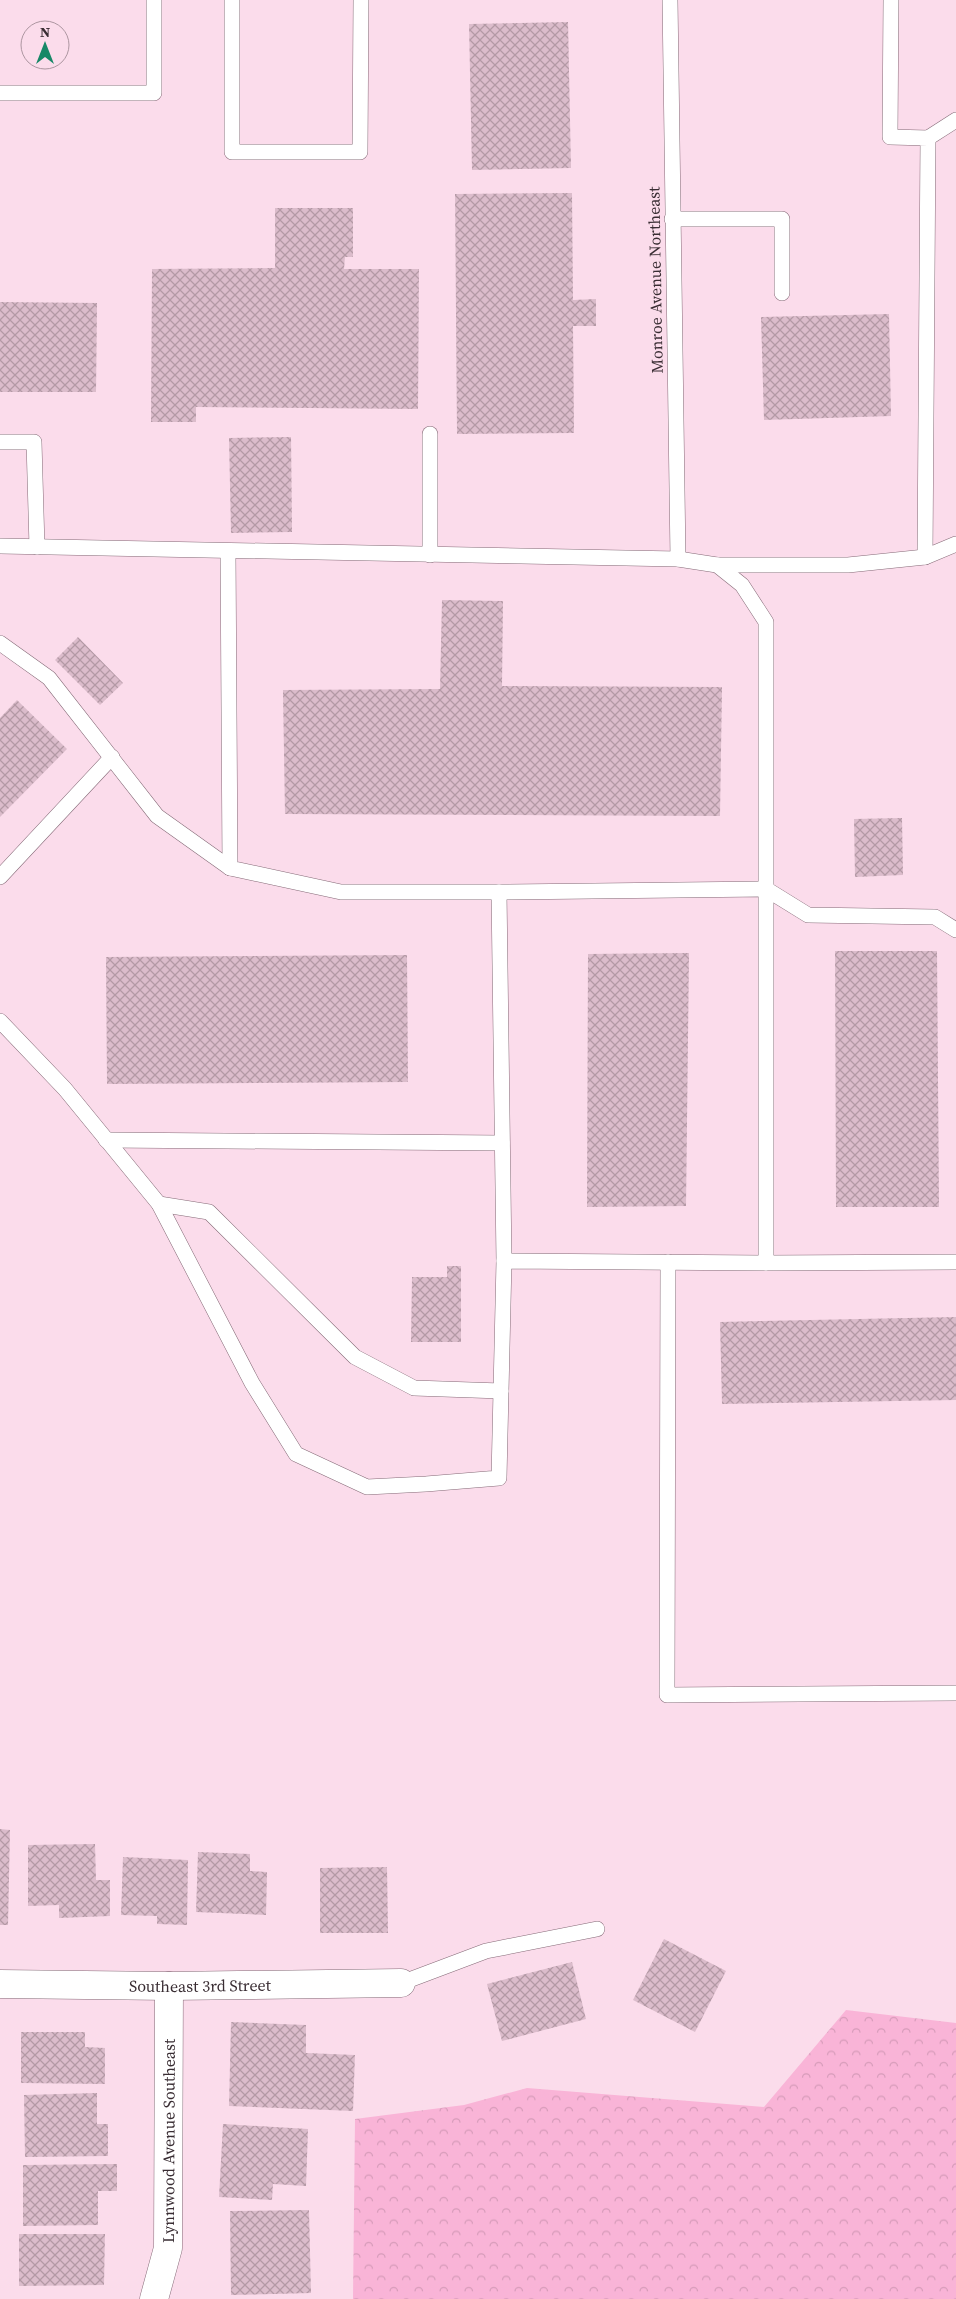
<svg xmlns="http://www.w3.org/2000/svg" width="956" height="2299" viewBox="0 0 956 2299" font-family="'Source Serif 4',serif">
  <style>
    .forest { fill: url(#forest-crowns) }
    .building { fill: url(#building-cross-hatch) }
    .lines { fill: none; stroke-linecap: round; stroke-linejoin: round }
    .service-casing { stroke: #856a77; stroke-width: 16 }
    .minor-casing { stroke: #856a77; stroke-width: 29 }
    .service { stroke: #fff; stroke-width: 15 }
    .minor { stroke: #fff; stroke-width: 28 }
    .labels { text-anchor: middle; stroke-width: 4; stroke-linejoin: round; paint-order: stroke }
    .street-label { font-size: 16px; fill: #392d33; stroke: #fbdceb }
  </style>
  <defs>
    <pattern id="forest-crowns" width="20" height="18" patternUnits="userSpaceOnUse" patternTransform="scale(1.25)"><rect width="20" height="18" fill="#f9b4d7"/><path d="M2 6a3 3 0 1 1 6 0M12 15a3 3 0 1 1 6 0" fill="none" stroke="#d69bb9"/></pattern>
    <pattern id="building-cross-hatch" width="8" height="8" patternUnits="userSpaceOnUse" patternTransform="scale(1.25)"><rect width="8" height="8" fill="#dbbccb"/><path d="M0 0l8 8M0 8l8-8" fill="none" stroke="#b399a5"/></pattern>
  </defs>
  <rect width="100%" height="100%" fill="#fbdceb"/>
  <path class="forest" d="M846 2010 956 2023V2299H353L355 2119 464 2105 527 2088 764 2107Z"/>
  <g class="building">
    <path d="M568 22 571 168 472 170 469 24Z"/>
    <path d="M572 193 573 300 596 299V326H573L574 433 457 434 455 194Z"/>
    <path d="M275 208H353V257H345L344 269H419L418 409 196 407V422H151L152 269 275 268Z"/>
    <path d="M0 302 97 303 96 392H0Z"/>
    <path d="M889 314 891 416 764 420 761 317Z"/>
    <path d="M291 437 292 532 231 533 229 438Z"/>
    <path d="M442 600 503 601 502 686 722 687 720 816 285 814 283 690 440 689Z"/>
    <path d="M78 637 123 683 100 705 55 660Z"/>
    <path d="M17 700 67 749 0 817V718Z"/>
    <path d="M902 818 903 875 855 877 854 819Z"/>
    <path d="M835 951H937L939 1207H836Z"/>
    <path d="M689 953 686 1206 587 1207 588 954Z"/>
    <path d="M407 955 408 1082 107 1084 106 957Z"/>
    <path d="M447 1266H461V1342H411L412 1277H447Z"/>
    <path d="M956 1317V1400L722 1404 720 1322Z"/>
    <path d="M0 1829 10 1830 8 1925H0Z"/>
    <path d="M95 1844 96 1880H110V1916L59 1918V1905L28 1906V1845Z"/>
    <path d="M198 1852 250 1854V1871L267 1872 266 1915 196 1912Z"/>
    <path d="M123 1857 188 1860 187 1925 157 1924V1916L121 1915Z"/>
    <path d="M387 1867 388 1933H320V1868Z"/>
    <path d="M664 1939 726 1971 695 2032 633 2000Z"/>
    <path d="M572 1962 586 2019 502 2041 487 1984Z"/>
    <path d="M231 2022 306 2025V2053L355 2055 353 2111 229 2106Z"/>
    <path d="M21 2032H85V2047L105 2048V2084L21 2083Z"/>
    <path d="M97 2093V2124H108V2156L25 2157 24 2095Z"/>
    <path d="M223 2124 308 2129 306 2186 273 2184 272 2200 219 2197Z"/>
    <path d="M117 2164V2191H98V2225L23 2226V2165Z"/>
    <path d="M309 2210 311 2293 231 2295 230 2211Z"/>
    <path d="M19 2234H105L104 2285 19 2286Z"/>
  </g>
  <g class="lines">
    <g class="service-casing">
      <g id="service">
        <path d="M232 0V152H360L361 0"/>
        <path d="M670 0 678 559"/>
        <path d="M891 0 890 137 928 138 925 557"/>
        <path d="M0 93H154V0"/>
        <path d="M928 138 956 120"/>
        <path d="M672 219H782V293"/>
        <path d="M430 434V555"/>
        <path d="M0 442H34L37 547"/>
        <path d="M0 546 678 559 717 565 742 585 766 622V1263L956 1262"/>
        <path d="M228 551 230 868 341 892H499"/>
        <path d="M717 565H848L925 557 956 544"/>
        <path d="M0 643 49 678 157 816 230 868"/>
        <path d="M0 877 112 757"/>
        <path d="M0 1021 65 1089 159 1204 252 1383 296 1454 367 1487 426 1484 499 1478 504 1261 766 1263"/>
        <path d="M106 1140 502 1143"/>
        <path d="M159 1204 209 1212 355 1357 414 1388 501 1391"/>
        <path d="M504 1261 499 892 766 889 808 915 935 917 956 930"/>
        <path d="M668 1262 667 1695 956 1693"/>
        <path d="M401 1983 486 1951 597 1929"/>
      </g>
    </g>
    <g class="minor-casing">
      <g id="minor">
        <path id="s1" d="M0 1984 169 1986 401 1983"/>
        <path id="s2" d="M154 2299 168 2248 169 1986"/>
      </g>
    </g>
    <use href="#service" class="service"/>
    <use href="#minor" class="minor"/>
  </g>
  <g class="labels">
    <g class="street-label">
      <text transform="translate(655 280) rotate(-91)" y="6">Monroe Avenue Northeast</text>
      <text dy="6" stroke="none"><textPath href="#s1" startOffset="200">Southeast 3rd Street</textPath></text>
      <text dy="6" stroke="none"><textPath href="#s2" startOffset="160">Lynnwood Avenue Southeast</textPath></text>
    </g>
  </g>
  <g transform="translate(45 45)"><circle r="24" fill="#fbdceb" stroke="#ad96a1"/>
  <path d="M0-4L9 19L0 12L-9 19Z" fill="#178867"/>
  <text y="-8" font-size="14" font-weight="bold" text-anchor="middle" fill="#392d33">N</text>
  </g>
</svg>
